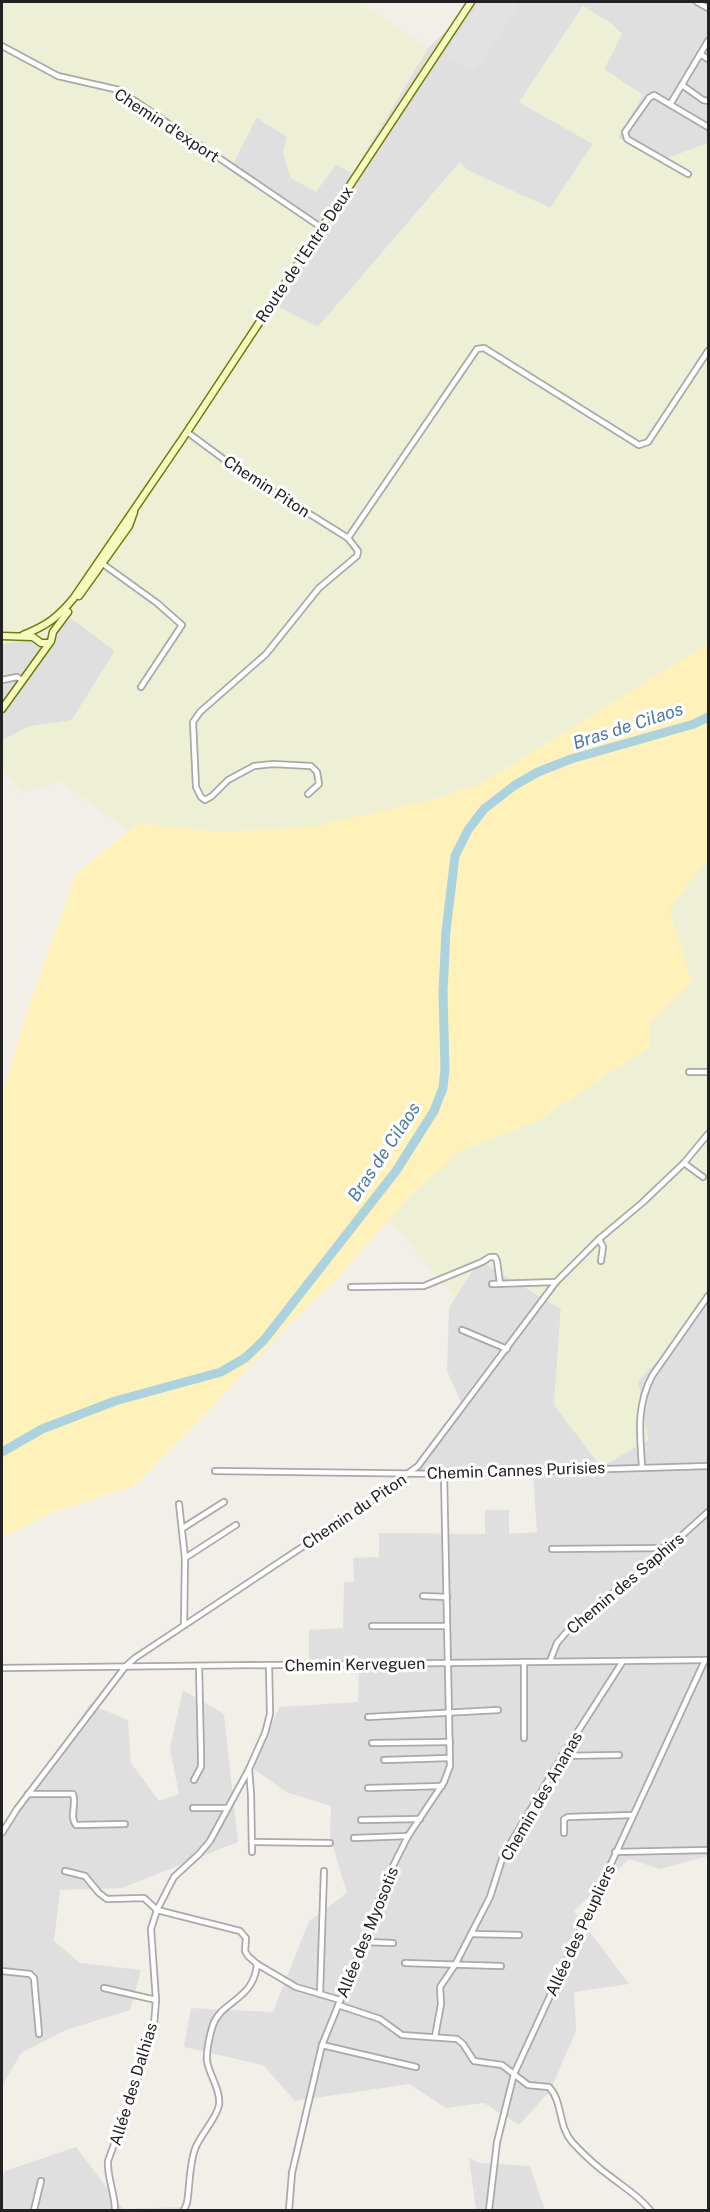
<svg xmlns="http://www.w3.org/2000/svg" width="710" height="2212" viewBox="0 0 710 2212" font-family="'Public Sans',sans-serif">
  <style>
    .residential { fill: #e0dfdf }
    .farmland { fill: #eef0d5 }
    .sand { fill: #fff1ba }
    .parking { fill: #e2e2e2 }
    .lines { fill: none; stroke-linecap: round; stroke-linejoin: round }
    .river { stroke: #aad3df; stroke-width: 9 }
    .minor-casing { stroke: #a9a9a9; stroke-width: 8 }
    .secondary-casing { stroke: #707d05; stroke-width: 9 }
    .minor { stroke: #fff; stroke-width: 4.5 }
    .secondary { stroke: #f7fabf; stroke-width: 6 }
    .labels { text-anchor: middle; stroke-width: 6; stroke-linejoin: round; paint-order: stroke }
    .street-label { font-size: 16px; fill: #222; stroke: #fff }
    .water-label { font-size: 18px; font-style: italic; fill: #4a7aab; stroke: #fff }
  </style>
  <rect width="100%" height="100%" fill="#f2efe9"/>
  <g class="residential">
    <path d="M477 2H708V143L663 160 634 145 519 102 593 144 550 208 467 170 460 162 318 327 272 304 316 228 230 170 256 117 287 137 283 153 291 178 316 191 336 164 352 173 429 47Z"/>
    <path d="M71 618 115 651 72 720 27 727 2 741V644L29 639 40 647Z"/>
    <path d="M479 1260 561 1309 554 1405 648 1440 638 1381 692 1324 708 1297V1856L660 1869 629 1859 574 1911 629 1984 574 1992 576 2031 550 2091 519 2125 484 2103 446 2108 409 2084 295 2101 263 2065 184 2047 191 2008 273 2012 309 1921 347 1893 330 1837 331 1806 286 1792 250 1766 280 1707 358 1702 359 1667 309 1668V1630L343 1628 344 1582H354L353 1558 379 1557V1533L485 1534V1510H509V1534L537 1532 533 1474 413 1476 414 1466 461 1403 447 1371 449 1308Z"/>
    <path d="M183 1690 224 1714 238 1842 122 1888 60 1890 54 1941 80 1963 141 1970 130 2010 66 2030 21 2053 2 2086V1841L45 1771 90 1704 128 1720 131 1763 159 1801 179 1794 170 1748Z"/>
    <path d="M76 2147 123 2209 185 2207 187 2210H2V2179L5 2171Z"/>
    <path d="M469 2158 480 2163 530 2166 545 2210H475L476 2209Z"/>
  </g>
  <g class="farmland">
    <path d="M2 2H359L429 47 352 174 336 164 316 192 291 178 283 153 287 137 257 117 230 170 316 228 272 304 318 327 461 162 467 170 550 208 593 144 519 102 583 6 612 24 622 34 604 69 643 95 618 138 634 145 663 160 708 143V644L478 785 435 799 311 827 220 832 139 823 129 831 61 782 22 793 2 769V741L27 727 72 720 115 651 71 618 40 648 29 639 2 644Z"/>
    <path d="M708 859V1297L692 1324 638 1381 648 1440 601 1467 554 1405 561 1309 479 1260 455 1298 389 1219 410 1196 459 1151 540 1120 650 1023 692 982 669 909Z"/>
  </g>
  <path class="sand" d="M708 644V859L669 909 692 982 650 1023V1046L540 1120 459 1152 410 1196 335 1281 290 1323 212 1407 136 1485 49 1514 2 1538V1095L27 1011 76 873 139 823 220 832 311 827 435 799 478 785Z"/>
  <path class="parking" d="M480 2H506L511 4 513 2H520L475 72 445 55Z"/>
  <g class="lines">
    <path class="river" d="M2 1452 42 1429 115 1401 221 1372 245 1358 264 1340 396 1171 434 1111 443 1088 445 1069 443 992 446 931 455 856 468 830 484 809 515 785 538 772 571 759 694 724 708 717"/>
    <g class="minor-casing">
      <g id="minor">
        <path d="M697 2 708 8"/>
        <path d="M2 46 58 76 119 90 322 228"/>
        <path d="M700 54 708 59"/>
        <path d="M682 85 703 100 708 101"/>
        <path d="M671 103 708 41"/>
        <path d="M688 174 627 139 625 132 649 98 654 95 708 127"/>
        <path d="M187 432 233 466 348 538 358 551 357 556 319 588 266 654 200 712 193 722 196 787 201 797 205 800 212 796 228 780 254 766 273 764 311 766 317 772 319 784 308 794"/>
        <path d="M348 538 477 349 484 348 639 445 648 442 708 351"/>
        <path d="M103 564 157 603 182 625 141 687"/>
        <path d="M2 680 17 677 22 680"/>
        <path d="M689 1072H708"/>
        <path d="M684 1163 703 1177"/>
        <path d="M599 1239 603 1247 601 1261"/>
        <path d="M492 1284 556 1282"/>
        <path d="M351 1287 424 1286 482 1262 490 1257H495L497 1261 500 1284"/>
        <path d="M462 1330 507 1349"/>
        <path d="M642 1467C640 1433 636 1407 652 1376L708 1296"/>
        <path d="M215 1471 444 1474 708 1466"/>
        <path d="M179 1504 185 1558 184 1625"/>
        <path d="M183 1528 224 1502"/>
        <path d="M552 1549 666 1548"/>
        <path d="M185 1558 236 1525"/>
        <path d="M423 1596 447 1597"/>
        <path d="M372 1626H447"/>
        <path d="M550 1661 557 1643 570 1628 668 1548 708 1512"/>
        <path d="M524 1662V1738"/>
        <path d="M2 1668 708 1660"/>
        <path d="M368 1717 498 1710"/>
        <path d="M372 1743 450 1742"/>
        <path d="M562 1756 619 1755"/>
        <path d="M384 1760 450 1758"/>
        <path d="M249 1769 251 1794 252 1852"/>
        <path d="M194 1780 201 1767V1755L199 1666"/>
        <path d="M368 1788 442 1786"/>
        <path d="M28 1794H73C77 1804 69 1817 76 1825L125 1824"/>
        <path d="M193 1808H227"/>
        <path d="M361 1820 420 1819"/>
        <path d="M2 1833 17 1809 125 1667 135 1658 364 1506 418 1466 556 1282 599 1239 642 1203 684 1163 708 1134"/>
        <path d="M564 1833V1819L568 1817 633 1815"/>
        <path d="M354 1838 408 1836"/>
        <path d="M252 1842 330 1843"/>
        <path d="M615 1852 708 1850"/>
        <path d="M65 1871 85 1876 99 1893 107 1899 144 1898 157 1910 240 1931 246 1938 245 1951 248 1956 257 1964 296 1987 340 2000"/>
        <path d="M471 1934 519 1935"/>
        <path d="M365 1942 393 1943"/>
        <path d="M405 1963 501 1966"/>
        <path d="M2 1971 30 1974 34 1978 39 2034"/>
        <path d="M104 1988 156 2000"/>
        <path d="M320 1994 324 1871"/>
        <path d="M338 2005 380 2019 402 2035 457 2039 463 2044 474 2061 502 2065 528 2085 549 2087C563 2102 558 2126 572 2142 584 2155 597 2167 611 2177 625 2188 639 2196 650 2210"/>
        <path d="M435 2037 441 2004 440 1987 455 1965 490 1897 503 1856 566 1750 623 1661"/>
        <path d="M322 2045 416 2067"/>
        <path d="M34 2210 41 2181"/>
        <path d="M115 2210C115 2193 107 2178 108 2161L142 2067 154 2025 156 2000 151 1929 157 1910 174 1877 199 1854 210 1841 249 1769 265 1733 270 1714 269 1665"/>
        <path d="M184 2210 187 2203C190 2185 189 2166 195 2149 200 2135 217 2118 219 2105 221 2090 209 2075 207 2061 206 2051 210 2034 213 2025 221 2001 254 2000 257 1964"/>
        <path d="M289 2210 292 2173 322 2045 361 1950 371 1930 376 1908 388 1876 408 1836 444 1782 450 1766 444 1474"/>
        <path d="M489 2210 497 2142 514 2074 705 1660"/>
      </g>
    </g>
    <g class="secondary-casing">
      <g id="secondary">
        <path d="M79 596 129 526 134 512"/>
        <path d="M23 635C46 626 57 618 73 599L187 432 471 2"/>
        <path d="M2 636 33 637 41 643H48"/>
        <path d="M2 709 51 641 53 632 68 612"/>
      </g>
    </g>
    <use href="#minor" class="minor"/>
    <use href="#secondary" class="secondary"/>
  </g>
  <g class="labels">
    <g class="street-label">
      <text transform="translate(167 125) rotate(33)" y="6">Chemin d'export</text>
      <text transform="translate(304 254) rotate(-56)" y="6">Route de l'Entre Deux</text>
      <text transform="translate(267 486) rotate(33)" y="6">Chemin Piton</text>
      <text transform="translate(516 1470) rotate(-2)" y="6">Chemin Cannes Purisies</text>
      <text transform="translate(354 1511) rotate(-34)" y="6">Chemin du Piton</text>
      <text transform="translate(625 1583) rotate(-40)" y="6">Chemin des Saphirs</text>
      <text transform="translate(355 1664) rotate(-1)" y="6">Chemin Kerveguen</text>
      <text transform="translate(541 1796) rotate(-60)" y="6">Chemin des Ananas</text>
      <text transform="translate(580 1930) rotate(-65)" y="6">Allée des Peupliers</text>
      <text transform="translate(367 1932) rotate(-68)" y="6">Allée des Myosotis</text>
      <text transform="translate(133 2084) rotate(-73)" y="6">Allée des Dalhias</text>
    </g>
    <g class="water-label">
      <text transform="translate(628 726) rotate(-18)" y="6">Bras de Cilaos</text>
      <text transform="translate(384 1152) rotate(-56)" y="6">Bras de Cilaos</text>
    </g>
  </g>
  <rect width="710" height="2212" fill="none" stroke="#222222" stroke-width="6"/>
</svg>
